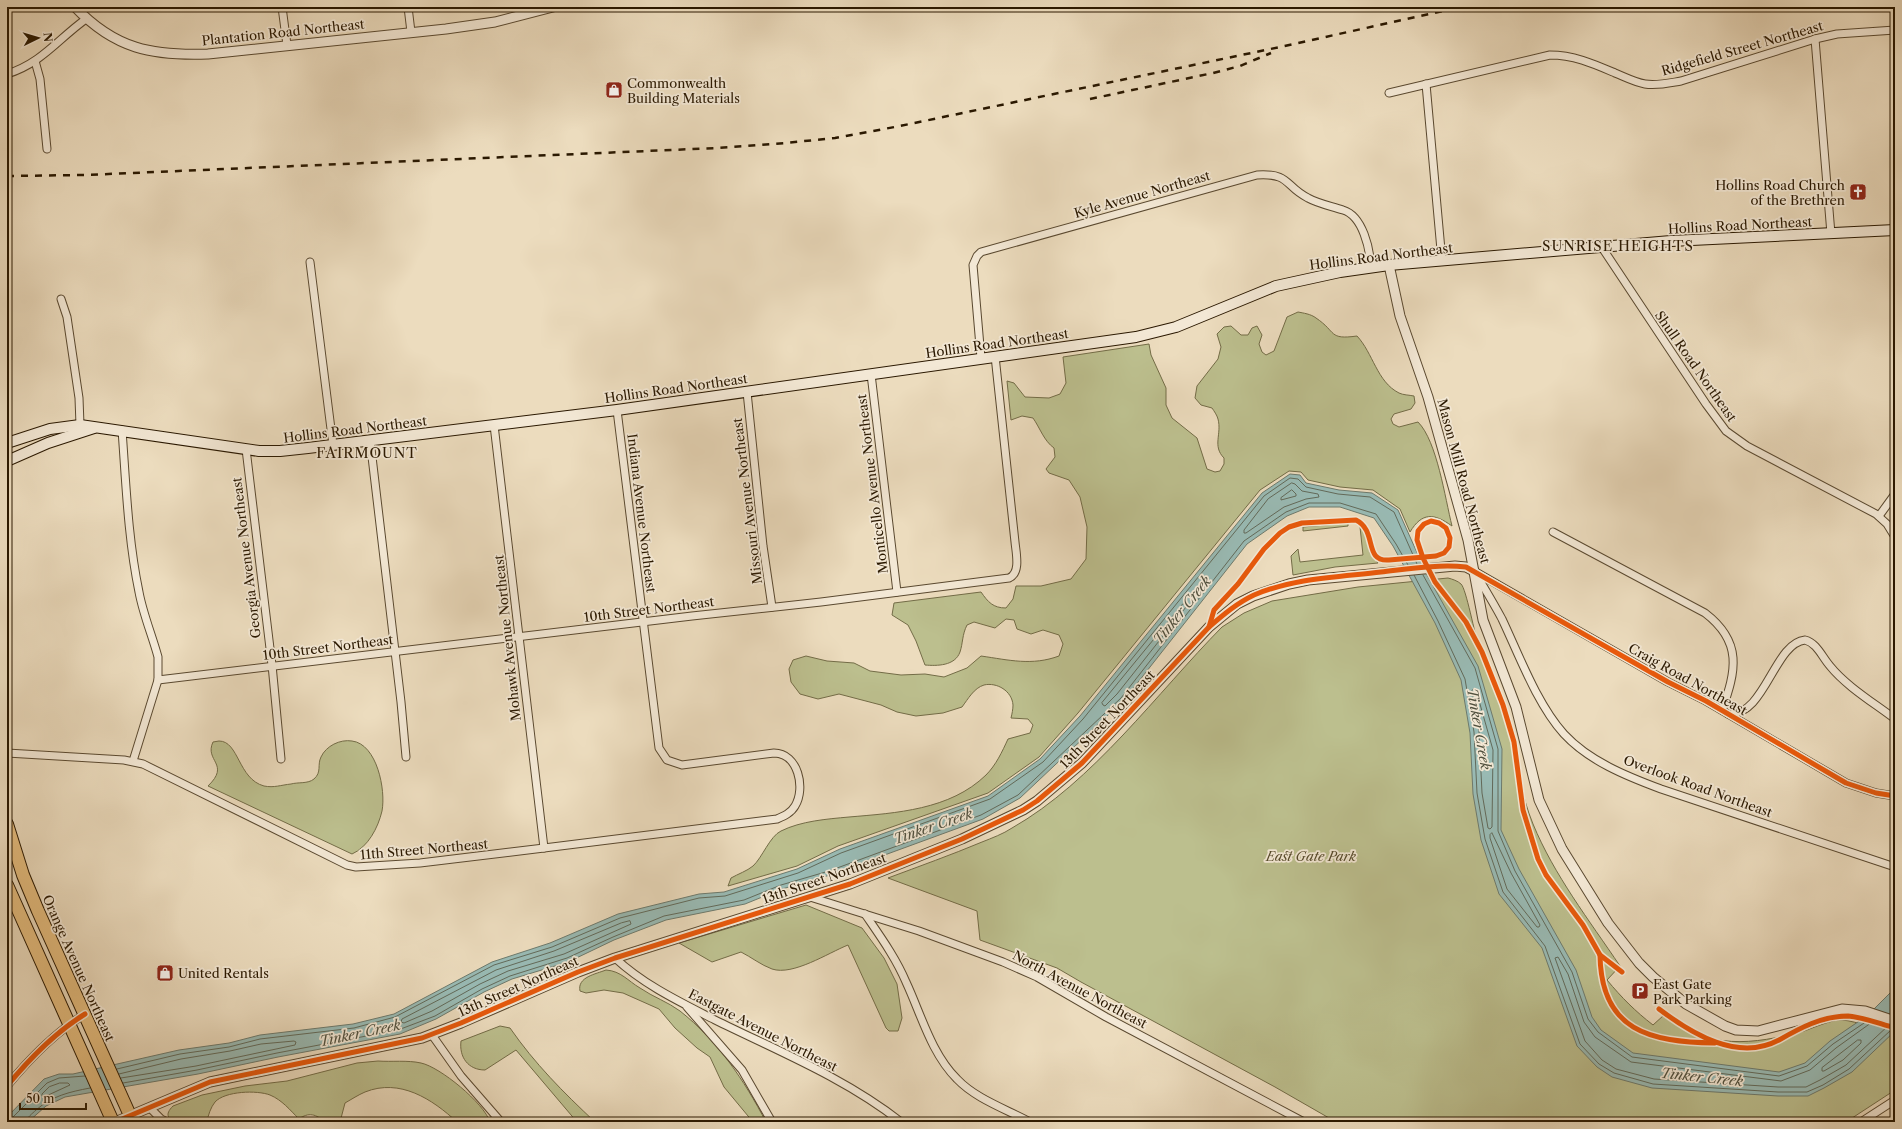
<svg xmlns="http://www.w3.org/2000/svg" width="1902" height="1129" viewBox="0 0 1902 1129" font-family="'Libre Caslon Text',serif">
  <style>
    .green { fill: #bcbf8e; stroke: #736c47 }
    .water { fill: #99bbb5; stroke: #6d7a6d }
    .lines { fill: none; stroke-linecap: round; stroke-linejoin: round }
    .shore { stroke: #626a5a; stroke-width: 1 }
    .minor-casing { stroke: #5a4930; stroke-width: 9 }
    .tertiary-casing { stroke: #5a4930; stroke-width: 11 }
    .secondary-casing { stroke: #2a1800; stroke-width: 12 }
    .trunk-casing { stroke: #2a1800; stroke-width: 14 }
    .minor { stroke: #f3e8d5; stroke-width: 7 }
    .tertiary { stroke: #f3e8d5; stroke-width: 9 }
    .secondary { stroke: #f3e8d5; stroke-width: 10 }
    .trunk { stroke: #e6be7f; stroke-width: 12 }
    .rail { stroke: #2a1800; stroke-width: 2.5; stroke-dasharray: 7 7; stroke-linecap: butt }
    .cycleway-casing { stroke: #f3e8d5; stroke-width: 8 }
    .cycleway { stroke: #e8590c; stroke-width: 5 }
    .labels { text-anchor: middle; stroke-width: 3.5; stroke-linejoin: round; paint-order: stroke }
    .street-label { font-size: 13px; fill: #2a1800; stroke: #f3e8d5 }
    .poi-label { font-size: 13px; fill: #2a1800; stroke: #f3e8d5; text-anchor: start }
    .park-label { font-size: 13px; font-style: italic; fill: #564a2b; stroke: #f3e8d5 }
    .neighbourhood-label { font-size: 14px; letter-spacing: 1px; fill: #2a1800; stroke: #f3e8d5 }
    .water-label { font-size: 14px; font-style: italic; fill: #51513f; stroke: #f3e8d5 }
  </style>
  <rect width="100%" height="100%" fill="#ecdcbe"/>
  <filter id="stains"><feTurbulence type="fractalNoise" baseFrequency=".005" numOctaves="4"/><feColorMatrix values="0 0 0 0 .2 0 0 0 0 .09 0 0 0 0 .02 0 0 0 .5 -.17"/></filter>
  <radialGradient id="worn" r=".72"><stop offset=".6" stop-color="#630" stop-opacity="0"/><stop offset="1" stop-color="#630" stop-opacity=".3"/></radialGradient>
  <g class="green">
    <path d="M1298 312C1303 313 1311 314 1316 318 1337 332 1328 340 1357 336 1373 353 1377 382 1399 393 1403 395 1409 395 1414 396L1415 403 1411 409 1394 414 1391 419 1393 424 1399 427 1418 422C1437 441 1445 498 1452 526 1434 513 1422 512 1410 532L1400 509 1373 490 1340 487 1308 480 1301 472 1289 471 1260 490 1078 713 1039 757 988 793 838 846 797 866 728 886 731 878C738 874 747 871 753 866 762 858 770 836 781 831 801 821 827 819 849 817 896 813 950 810 986 775 996 765 1002 752 1008 739L1030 733 1033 725 1028 719 1011 718C1012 714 1013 709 1013 705 1012 691 997 682 984 685 974 688 968 699 962 707L943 713 916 716 897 712 881 705 839 694 818 699 800 694 791 682 789 669 793 660 806 656 827 661 854 663 870 671 901 675 925 674 944 677 967 668 981 656C1009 660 1032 666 1059 656L1063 644 1059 635 1043 630 1031 634 1017 629 1014 620 1006 619 995 628 974 622 967 625C962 635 963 643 960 652 955 666 937 666 925 665L916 641 908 625 892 615 894 603 981 592C988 602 993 608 1006 608L1013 599 1016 586H1041L1071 579 1086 559 1087 527 1080 497 1069 480 1049 473 1046 469 1055 457 1054 448C1044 441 1040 428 1033 418L1022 416 1011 420 1007 381 1014 383 1025 397 1049 398 1060 394 1066 383 1063 357 1149 344 1151 355 1166 388V405L1172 418 1197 438 1207 469 1215 472 1220 471 1224 464V458C1212 446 1222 434 1218 419 1217 415 1214 411 1212 408L1201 405 1195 398 1197 386 1218 359 1221 347 1217 334 1224 327 1231 326 1241 335H1248L1252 328 1257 326 1262 335 1259 344 1262 352 1266 355 1274 351 1287 317Z"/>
    <path d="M1348 523V526L1303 531V527Z"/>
    <path d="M1360 527C1370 530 1367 544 1370 553 1372 557 1376 559 1378 563L1335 567 1293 575 1291 556 1298 549 1300 562 1363 555Z"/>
    <path d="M1448 578C1452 579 1458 581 1461 584 1466 588 1475 636 1479 647 1491 675 1501 704 1509 733 1517 763 1521 795 1533 824 1554 875 1589 920 1620 966L1607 980C1622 998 1635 1011 1653 1025L1664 1015C1709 1050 1752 1045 1804 1031 1813 1028 1833 1019 1842 1020 1857 1021 1880 1031 1895 1035V1090L1846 1122H1336L1275 1087 1081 982 1057 968 980 940 977 911 888 878C920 866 951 855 982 842 992 838 1003 834 1012 828 1093 782 1157 693 1222 627L1244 613 1272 601 1358 587Z"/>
    <path d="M219 741C239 741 238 779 264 786 274 788 281 785 291 784 298 782 308 784 314 779 322 772 317 765 321 757 326 746 340 739 352 741 377 744 386 790 382 811 378 828 368 847 352 854L208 786C231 764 204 761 213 742Z"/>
    <path d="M806 905 862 928 884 958 897 984 902 1018 898 1031H889L886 1028 848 945C828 953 793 976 772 969 761 965 751 957 741 952L712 962 679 943Z"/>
    <path d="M606 970C621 971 628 981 640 988 653 997 668 1002 680 1011 718 1041 744 1080 766 1122H753L724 1087 710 1057 697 1048 675 1028 659 1009 623 993 604 990 586 993 580 991C577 977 596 974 606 970Z"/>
    <path d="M500 1026 510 1028C535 1064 563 1092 595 1122H577L516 1050 485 1070C468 1070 459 1057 461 1041Z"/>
    <path d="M378 1061C391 1062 408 1060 421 1063 440 1067 484 1103 490 1122H457C432 1099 400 1078 365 1092 358 1095 352 1099 345 1103L340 1122H324C317 1114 308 1112 299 1119 290 1110 282 1100 270 1095 257 1090 225 1091 215 1102 211 1107 208 1115 207 1122 199 1122 153 1126 173 1106L202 1095 245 1086 287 1081 357 1063Z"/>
  </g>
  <path class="water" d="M1290 474 1300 475 1306 483 1339 490 1372 493 1398 510 1427 575 1478 666 1502 749 1501 830 1519 869 1576 970 1592 1017 1601 1030 1633 1053 1779 1072 1805 1063 1830 1041 1868 1015 1895 988V1031L1852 1072 1824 1088 1808 1096H1778L1652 1088 1612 1077 1597 1067 1577 1046 1542 948 1499 894 1481 840 1473 794 1470 733 1461 680 1435 623 1393 546 1374 518 1340 507H1309L1287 516 1247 544 1124 700 1020 798 983 819 830 875 782 889 745 904 666 920 614 940 568 962 512 979 484 992 436 1019 400 1034 278 1057 198 1074 65 1097 46 1106 28 1122H7V1117L44 1079 59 1074H73L179 1050 229 1043 260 1035 353 1024 394 1014 492 962 550 943 618 914 699 894 724 892 797 869 840 849 988 796 1040 759 1080 716 1262 493Z"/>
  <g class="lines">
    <g class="shore">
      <path d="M1292 483 1295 484 1302 491 1318 494 1319 497 1306 499 1284 507 1246 533H1244V530L1268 499Z"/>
      <path d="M1292 490 1296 494V496L1281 500V498Z"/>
      <path d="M1414 575 1438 621 1465 679 1474 732 1477 793 1485 839 1503 892 1545 946 1580 1044 1599 1064 1614 1073 1653 1084 1778 1092H1807L1823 1085 1849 1069 1891 1030 1895 1029"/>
      <path d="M1423 575 1475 668 1498 749V831L1515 871 1572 972 1588 1019 1598 1032 1632 1057 1779 1076 1807 1066 1833 1044 1870 1019"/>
      <path d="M1183 604H1186V607L1117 694 1105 706 1103 705 1102 703Z"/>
      <path d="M1474 689 1476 690 1493 750 1492 827 1490 829 1488 828 1482 793 1479 731 1472 691Z"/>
      <path d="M1492 833 1511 873 1540 925 1539 927H1537L1507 889 1490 838V835Z"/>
      <path d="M630 921 631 924 564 954 508 971 480 984 432 1011 404 1023 401 1022 402 1019 496 970 554 951 621 923Z"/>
      <path d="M1875 1020 1836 1048 1810 1070 1781 1081 1631 1062 1595 1037 1584 1022 1568 974 1558 957 1555 958 1585 1041 1602 1060 1616 1069 1654 1079 1778 1087H1806L1820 1080 1846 1065 1889 1025"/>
      <path d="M1858 1040H1861V1043L1843 1060 1824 1071H1822V1068Z"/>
      <path d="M117 1069 180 1054 229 1047 260 1039 354 1028 395 1017 494 965 552 947 620 918 699 898 725 896 798 873 841 853 990 799 1043 762 1083 719 1264 496 1290 478 1298 479 1306 487 1338 494 1370 497 1394 512 1417 564"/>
      <path d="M119 1074 181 1059 230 1051 261 1044 294 1041 296 1042 295 1045 196 1066 121 1078"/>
      <path d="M60 1083H68L70 1085 44 1097 42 1096V1094L49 1087Z"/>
      <path d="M123 1083 197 1070 277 1053 398 1030 435 1016 482 989 510 976 567 958 613 937 664 916 744 900 781 885 829 871 981 815 1018 795 1121 698 1244 541 1286 512 1309 503H1340L1376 514 1396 544 1408 565"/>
      <path d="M7 1119 12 1118 47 1083 59 1078 85 1076"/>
      <path d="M26 1122C27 1117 32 1114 36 1110 52 1096 69 1092 90 1088"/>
    </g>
    <g class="minor-casing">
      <g id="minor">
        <path d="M282 7 287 45"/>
        <path d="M408 7 411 32"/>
        <path d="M1815 39 1831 234"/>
        <path d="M35 61 40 79 47 149"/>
        <path d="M7 74C42 63 58 39 86 19"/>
        <path d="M1426 84 1442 261"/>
        <path d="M1389 93 1550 55C1574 55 1594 64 1615 73 1625 77 1634 82 1645 84 1657 86 1669 83 1681 81L1815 39 1837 34 1895 30"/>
        <path d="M1601 246 1706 404 1726 431 1747 446 1876 514 1887 524 1895 537"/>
        <path d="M310 262 333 445"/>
        <path d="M61 299 67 317 79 398 80 425"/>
        <path d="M981 358 973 265 977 256 981 252 1257 175C1291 173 1284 186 1308 198 1319 204 1331 206 1343 210 1363 216 1370 249 1371 268"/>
        <path d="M871 374 897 592"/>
        <path d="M747 392 763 546 772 607"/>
        <path d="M494 425 544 848"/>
        <path d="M122 430C126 484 128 539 139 592 143 614 152 635 158 657V680L133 761"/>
        <path d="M370 440 401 702 406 757"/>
        <path d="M246 449 272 665 281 759"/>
        <path d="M1879 516 1895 494"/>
        <path d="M1553 532 1705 613C1743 642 1736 671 1722 710"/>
        <path d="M1474 571 1668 682 1706 701 1846 783 1876 793 1895 796"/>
        <path d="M1476 574C1485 589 1494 604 1502 619 1519 655 1537 704 1564 734 1589 761 1626 776 1661 789L1895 867"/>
        <path d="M158 680 692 616 821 602 1009 578C1021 573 1016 553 1015 542L995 356"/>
        <path d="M1728 714C1765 717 1774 643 1805 640 1817 643 1822 657 1830 666 1846 686 1874 703 1895 719"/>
        <path d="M7 753 124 760 143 764 347 865 356 867 420 863 544 848 777 819C784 816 791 813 795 806 806 788 798 753 774 753L682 765 667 760 659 748 617 410"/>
        <path d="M810 897 919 931 1003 962 1037 977 1106 1017 1304 1122"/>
        <path d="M865 914C880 936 896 958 906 982 921 1014 931 1053 957 1079 976 1099 1006 1109 1030 1122"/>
        <path d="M615 958C644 985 680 1002 715 1020 778 1051 845 1078 901 1122"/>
        <path d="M687 1007 742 1070 772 1122"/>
        <path d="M432 1035 461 1076 501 1122"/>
        <path d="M7 1086C30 1058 54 1033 85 1014"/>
        <path d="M150 1108 161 1119 167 1122"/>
        <path d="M1861 1122 1895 1100"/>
      </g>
    </g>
    <g class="tertiary-casing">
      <g id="tertiary">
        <path d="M75 7C115 49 152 56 208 54L446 29 495 22 553 7"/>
        <path d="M1389 265 1400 316 1428 397 1468 540 1483 620 1516 707 1539 800 1562 849 1608 923 1639 963 1653 977 1686 1004 1725 1026 1736 1030 1758 1031 1842 1009 1865 1011 1895 1021"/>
        <path d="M115 1122 210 1082 422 1038 461 1023 578 972 615 958 850 884 962 839 1023 810 1037 801 1082 763 1209 627 1237 604 1253 596 1289 584 1308 580 1455 566 1466 567 1474 571"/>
      </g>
    </g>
    <g class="secondary-casing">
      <g id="secondary">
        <path d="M7 443 50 429 80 425 259 451H280L308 448 617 410 1136 337 1176 327 1276 286 1340 272 1389 265 1671 241 1895 230"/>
        <path d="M7 461 48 443 94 428"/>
      </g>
    </g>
    <g class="trunk-casing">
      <g id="trunk">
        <path d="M7 824 23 875 38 911 133 1122"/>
        <path d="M7 885 113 1122"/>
      </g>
    </g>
    <use href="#minor" class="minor"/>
    <use href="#tertiary" class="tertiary"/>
    <use href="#secondary" class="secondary"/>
    <use href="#trunk" class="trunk"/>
    <g class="rail">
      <path d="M1090 99 1213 73 1240 66 1271 53"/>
      <path d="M7 176 85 175 717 148 785 143 835 138 900 126 1280 47 1461 7"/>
    </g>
    <g class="cycleway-casing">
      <g id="cycleway">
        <path d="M1209 627 1214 610 1238 584 1264 549 1280 533 1289 527 1302 523 1356 520C1378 531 1363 562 1389 560L1436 556 1444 553 1449 547 1450 538 1446 528 1439 523 1431 521 1424 524 1418 531 1417 540 1423 558 1435 582 1466 622 1482 652 1503 705 1514 742 1523 810 1538 859 1546 875 1583 925 1600 955 1622 972"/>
        <path d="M1600 955C1601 1031 1650 1042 1715 1043"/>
        <path d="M1659 1009C1692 1034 1738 1062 1779 1040 1800 1028 1822 1016 1848 1016 1863 1017 1880 1024 1895 1028"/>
        <path d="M7 1086C30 1058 54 1033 85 1014"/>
        <path d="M115 1122 210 1082 422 1038 461 1023 578 972 615 958 850 884 962 839 1023 810 1037 801 1082 763 1209 627C1223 615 1237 603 1254 595 1294 578 1338 577 1381 572 1408 569 1438 564 1466 567L1668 682 1706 701 1846 783 1876 793 1895 796"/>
      </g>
    </g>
    <use href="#cycleway" class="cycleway"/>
  </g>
  <defs>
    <g id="shop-square" transform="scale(0.9)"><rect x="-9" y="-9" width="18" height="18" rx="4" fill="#8f2418" stroke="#f3e8d5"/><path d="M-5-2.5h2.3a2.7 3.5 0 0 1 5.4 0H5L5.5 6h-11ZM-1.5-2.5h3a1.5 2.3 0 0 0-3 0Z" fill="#fff"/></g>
    <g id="church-square" transform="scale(0.9)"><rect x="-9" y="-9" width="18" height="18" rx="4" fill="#8f2418" stroke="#f3e8d5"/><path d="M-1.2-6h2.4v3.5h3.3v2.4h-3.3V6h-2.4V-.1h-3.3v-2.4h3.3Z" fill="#fff"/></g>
    <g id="parking-square" transform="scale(0.9)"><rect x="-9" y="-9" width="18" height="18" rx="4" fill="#8f2418" stroke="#f3e8d5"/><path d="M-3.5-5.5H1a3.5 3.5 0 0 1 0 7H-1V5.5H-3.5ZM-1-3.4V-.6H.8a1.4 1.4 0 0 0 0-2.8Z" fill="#fff"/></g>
  </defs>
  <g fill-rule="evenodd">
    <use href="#shop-square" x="614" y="90"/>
    <use href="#church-square" x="1858" y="192"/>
    <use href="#shop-square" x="165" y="973"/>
    <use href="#parking-square" x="1640" y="991"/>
  </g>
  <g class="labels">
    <g class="street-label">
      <text transform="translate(283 32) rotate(-6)" y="5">Plantation Road Northeast</text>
      <text transform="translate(1742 48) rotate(-16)" y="5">Ridgefield Street Northeast</text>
      <text transform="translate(1142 194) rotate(-16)" y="5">Kyle Avenue Northeast</text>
      <text transform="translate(1740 225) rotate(-3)" y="5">Hollins Road Northeast</text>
      <text transform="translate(1381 256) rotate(-7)" y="5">Hollins Road Northeast</text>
      <text transform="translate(997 343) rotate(-8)" y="5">Hollins Road Northeast</text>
      <text transform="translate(1696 366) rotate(55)" y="5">Shull Road Northeast</text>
      <text transform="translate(676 388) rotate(-8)" y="5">Hollins Road Northeast</text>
      <text transform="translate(355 429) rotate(-7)" y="5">Hollins Road Northeast</text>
      <text transform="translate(1464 481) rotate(75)" y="5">Mason Mill Road Northeast</text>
      <text transform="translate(872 484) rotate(-97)" y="5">Monticello Avenue Northeast</text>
      <text transform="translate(747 501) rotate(-97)" y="5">Missouri Avenue Northeast</text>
      <text transform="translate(642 513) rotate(83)" y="5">Indiana Avenue Northeast</text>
      <text transform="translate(246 558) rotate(-97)" y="5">Georgia Avenue Northeast</text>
      <text transform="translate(649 609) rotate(-7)" y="5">10th Street Northeast</text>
      <text transform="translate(507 638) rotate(-96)" y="5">Mohawk Avenue Northeast</text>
      <text transform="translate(328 647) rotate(-7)" y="5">10th Street Northeast</text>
      <text transform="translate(1688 679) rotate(29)" y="5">Craig Road Northeast</text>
      <text transform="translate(1107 719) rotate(-46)" y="5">13th Street Northeast</text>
      <text transform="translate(1698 786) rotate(20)" y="5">Overlook Road Northeast</text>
      <text transform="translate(424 849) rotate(-5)" y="5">11th Street Northeast</text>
      <text transform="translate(824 878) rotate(-19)" y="5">13th Street Northeast</text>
      <text transform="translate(79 968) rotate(66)" y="5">Orange Avenue Northeast</text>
      <text transform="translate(518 986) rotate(-24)" y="5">13th Street Northeast</text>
      <text transform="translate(1080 989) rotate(28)" y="5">North Avenue Northeast</text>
      <text transform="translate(763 1030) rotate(27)" y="5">Eastgate Avenue Northeast</text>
    </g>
    <g class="poi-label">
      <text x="627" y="88">Commonwealth<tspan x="627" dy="15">Building Materials</tspan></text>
      <text x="1845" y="190" text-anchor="end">Hollins Road Church<tspan x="1845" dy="15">of the Brethren</tspan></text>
      <text x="178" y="978">United Rentals</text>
      <text x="1653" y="989">East Gate<tspan x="1653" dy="15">Park Parking</tspan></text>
    </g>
    <g class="park-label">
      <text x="1311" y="861">East Gate Park</text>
    </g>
    <g class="neighbourhood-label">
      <text x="1618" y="251">SUNRISE HEIGHTS</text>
      <text x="367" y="458">FAIRMOUNT</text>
    </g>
    <g class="water-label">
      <text transform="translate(1182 610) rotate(-51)" y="5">Tinker Creek</text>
      <text transform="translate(1479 729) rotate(80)" y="5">Tinker Creek</text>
      <text transform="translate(933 826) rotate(-19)" y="5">Tinker Creek</text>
      <text transform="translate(360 1033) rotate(-12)" y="5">Tinker Creek</text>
      <text transform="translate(1702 1077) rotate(6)" y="5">Tinker Creek</text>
    </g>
  </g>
  <rect width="1902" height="1129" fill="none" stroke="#ecdcbe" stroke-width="24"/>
  <rect x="8" y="8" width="1886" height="1113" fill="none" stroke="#2a1800" stroke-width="2"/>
  <rect x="12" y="12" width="1878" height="1105" fill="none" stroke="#2a1800"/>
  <g transform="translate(38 38) rotate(85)" stroke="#f3e8d5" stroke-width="3" paint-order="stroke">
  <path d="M0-3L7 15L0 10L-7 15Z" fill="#2a1800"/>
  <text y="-6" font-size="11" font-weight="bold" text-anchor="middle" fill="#2a1800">N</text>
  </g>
  <path d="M20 1103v6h66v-6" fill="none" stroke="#2a1800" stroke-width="2"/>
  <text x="26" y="1103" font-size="12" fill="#2a1800" stroke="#f3e8d5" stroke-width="3" paint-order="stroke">50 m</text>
  <rect width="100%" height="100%" filter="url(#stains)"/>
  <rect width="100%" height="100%" fill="url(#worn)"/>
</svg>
